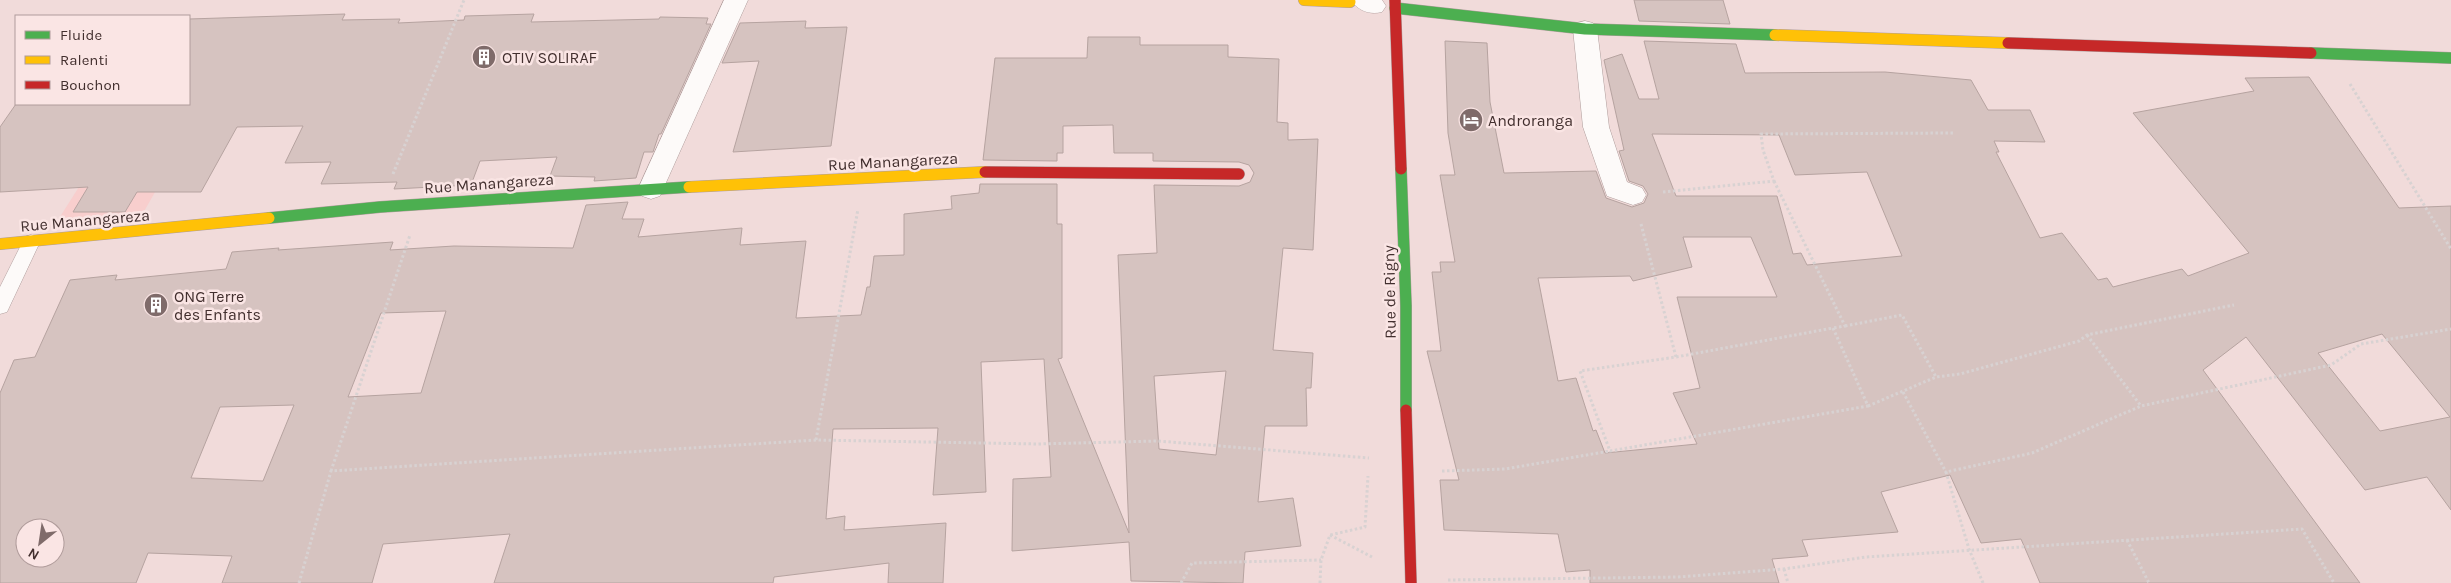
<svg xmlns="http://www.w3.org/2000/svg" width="2451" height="583" viewBox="0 0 2451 583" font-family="Karla,sans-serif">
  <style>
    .built { fill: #f8cecd }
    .building { fill: #d6c3c0; stroke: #b6a3a0; fill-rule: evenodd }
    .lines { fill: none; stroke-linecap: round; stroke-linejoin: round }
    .lane-casing { stroke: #af9d9c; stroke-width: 1 }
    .street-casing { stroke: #af9d9c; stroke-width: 1 }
    .fast-casing { stroke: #af9d9c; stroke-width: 12 }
    .slow-casing { stroke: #af9d9c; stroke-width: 12 }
    .jam-casing { stroke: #af9d9c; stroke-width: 12 }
    .path { stroke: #d8d2d2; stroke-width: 3; stroke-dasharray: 2.5 2.5; stroke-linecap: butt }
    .lane { fill: #fdfaf9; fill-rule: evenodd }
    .street { fill: #fdfaf9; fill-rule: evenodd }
    .fast { stroke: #4caf50; stroke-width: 11 }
    .slow { stroke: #ffc107; stroke-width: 11 }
    .jam { stroke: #c62828; stroke-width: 11 }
    .labels { text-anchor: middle; stroke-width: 5; stroke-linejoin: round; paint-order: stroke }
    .poi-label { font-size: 16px; fill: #422f2e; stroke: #fae5e4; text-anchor: start }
    .street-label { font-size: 16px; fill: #422f2e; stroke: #fae5e4 }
  </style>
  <rect width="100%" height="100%" fill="#f1dbda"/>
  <path class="built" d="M185 139 142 215 58 220 108 141Z"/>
  <g class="building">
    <path d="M1634 0H1723L1730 24 1639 21Z"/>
    <path d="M345 14 342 20 400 19 398 23 464 20 465 16 534 14 531 22 659 19 660 17 708 18 706 24H711L661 134H659L653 152H644L636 178 594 181 595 177 550 176 557 157 480 161 471 185 394 189 397 182 321 184 331 162 285 163 303 126 237 127 201 192H137L125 212H73L88 187 0 192V127L16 104H189V19Z"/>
    <path d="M806 21 805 28 847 27 831 146 733 152 759 61 722 63 740 23Z"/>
    <path d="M1088 37H1140V45H1228V57L1279 59 1277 122 1288 123V140L1318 139 1313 250 1283 248 1273 350 1313 353 1311 388H1306L1307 426H1265L1258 502 1293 498 1301 546 1245 552 1243 583 1131 581 1129 542 1012 551 1013 479 1051 477 1044 359 981 362 986 492 933 495 938 428 833 429 826 519 845 516 844 530 946 523 943 583H888L889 563 774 577 773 583H494L510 534 383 544 372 583H222L232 556 148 553 136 583H0V393L14 360 35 357 70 280 117 275 115 280 226 269 232 252 279 248 278 250 393 242 390 250 454 246 573 248 586 205 628 202 622 219H644L638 237 742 228 740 245 806 241 796 318 861 315 867 287H870L874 256 904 255V214L952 209 951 196 979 193 980 184H1057V224H1062V358L1058 359 1129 533 1118 255 1157 253 1154 185 1239 186 1250 182 1254 173 1249 165 1239 162 1153 161V153H1114L1113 125 1063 126V153H1057V161L983 160 995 58H1087ZM446 311 421 393 348 397 381 313ZM1226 371 1216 455 1159 449 1154 376ZM294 405 263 481 191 478 220 407ZM25 528H55V558H25Z"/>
    <path d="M1445 41 1487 43 1490 102 1504 173 1596 171 1606 198 1632 207 1644 203 1648 194 1643 186 1629 181 1619 151 1624 150 1604 60 1622 54 1639 99H1659L1644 41 1736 44 1745 73 1885 72 1971 80 1988 110H2030L2045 142 1994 141 1999 152H1996L2040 238 2062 233 2098 280 2107 278 2113 287 2182 269 2188 276 2249 253 2133 113 2254 91 2245 78 2309 77 2399 208 2451 206V510L2427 477 2365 490 2246 337 2203 370 2360 583H2040L2021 539 1981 543 1950 475 1881 492 1898 532 1802 540 1808 556 1772 559 1779 583H1590V570L1566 572 1558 534 1444 530 1440 480H1459L1427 351H1441L1432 272H1441L1440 262H1455L1440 175H1455L1448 133ZM1652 134 1779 135 1795 175 1867 172 1902 256 1807 265 1801 253 1793 254 1777 196H1676ZM1683 237H1751L1777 297H1677L1700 388 1673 393 1697 444 1605 453 1596 430 1593 431 1576 378 1558 381 1538 278 1630 276 1633 281 1692 267ZM2382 334 2450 417 2380 431 2318 353Z"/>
  </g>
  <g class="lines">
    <g class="lane-casing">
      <path id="lane" d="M31 235 37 237 40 242 7 312 0 314V287L25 237Z"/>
    </g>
    <g class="street-casing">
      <g id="street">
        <path d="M724 0H748L660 196 651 199 642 196 638 189Z"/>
        <path d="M1351 0H1382L1386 6 1382 12C1370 15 1358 11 1351 0Z"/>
        <path d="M1585 21 1593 23 1597 29 1609 127 1627 182 1642 188 1646 195 1642 202 1633 205 1607 196 1583 127 1573 29 1577 23Z"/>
      </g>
    </g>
    <g class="fast-casing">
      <g id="fast">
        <path d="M1395 8 1585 29 1775 35"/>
        <path d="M2311 53 2451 58"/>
        <path d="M1401 169 1406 306V410"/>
        <path d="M269 218 380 207 689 187"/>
      </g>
    </g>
    <g class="slow-casing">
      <g id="slow">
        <path d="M1304 0 1350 2"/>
        <path d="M1775 35 2008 43"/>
        <path d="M689 187 985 172"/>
        <path d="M0 244 269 218"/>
      </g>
    </g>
    <g class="jam-casing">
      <g id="jam">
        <path d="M1395 0 1401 169"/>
        <path d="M2008 43 2311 53"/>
        <path d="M985 172 1239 174"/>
        <path d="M1406 410 1411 583"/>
      </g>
    </g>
    <g class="path">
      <path d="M2350 84 2451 249"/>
      <path d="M393 174 464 0"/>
      <path d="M1774 181 1845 326 1833 328"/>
      <path d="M1663 192 1774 181 1763 150 1761 134 1953 133"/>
      <path d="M1641 224 1676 357"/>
      <path d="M1845 326 1902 315 1936 377"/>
      <path d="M1833 328 1868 406 1610 451 1580 371 1676 357Z"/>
      <path d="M2087 335 2141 406"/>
      <path d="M1903 392 1946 472"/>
      <path d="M1868 406 1936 377 1960 374 2079 341 2087 335 2234 305"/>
      <path d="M816 440 858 209"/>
      <path d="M331 471 410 235"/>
      <path d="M1442 471 1505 469 1610 451"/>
      <path d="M1330 535 1372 557"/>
      <path d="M2127 540 2149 583"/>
      <path d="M1784 569 1788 583"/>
      <path d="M1448 580 1678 577 1784 569 1866 557 2302 529 2334 583"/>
      <path d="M299 583 331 471 816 440 1038 444 1158 441 1369 458"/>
      <path d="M1181 583 1192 563 1321 560"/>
      <path d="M1320 583 1321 560 1330 535 1365 527 1368 476"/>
      <path d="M1983 583 1969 549 1946 472 2032 453 2141 406 2331 365 2361 344 2451 329"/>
    </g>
    <use href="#lane" class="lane"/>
    <use href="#street" class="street"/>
    <use href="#fast" class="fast"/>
    <use href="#slow" class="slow"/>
    <use href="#jam" class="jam"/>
  </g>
  <defs>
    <g id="building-disc" transform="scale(1.25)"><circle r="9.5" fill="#7f6b6a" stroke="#fae5e4"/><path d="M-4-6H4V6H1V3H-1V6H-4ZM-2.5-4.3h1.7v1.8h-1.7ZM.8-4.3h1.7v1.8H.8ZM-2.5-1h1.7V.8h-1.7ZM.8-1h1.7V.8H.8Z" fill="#fff"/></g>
    <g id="hotel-disc" transform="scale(1.25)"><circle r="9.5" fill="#7f6b6a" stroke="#fae5e4"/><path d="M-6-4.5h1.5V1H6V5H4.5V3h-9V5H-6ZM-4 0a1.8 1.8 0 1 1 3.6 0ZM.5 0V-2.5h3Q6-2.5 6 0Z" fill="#fff"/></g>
  </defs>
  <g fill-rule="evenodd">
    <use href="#building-disc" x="484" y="57"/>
    <use href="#hotel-disc" x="1471" y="120"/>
    <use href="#building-disc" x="156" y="305"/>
  </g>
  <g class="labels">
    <g class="poi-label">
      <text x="502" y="63">OTIV SOLIRAF</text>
      <text x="1488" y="126">Androranga</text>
      <text x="174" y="302">ONG Terre<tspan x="174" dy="18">des Enfants</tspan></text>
    </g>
    <g class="street-label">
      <text transform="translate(893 161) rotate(-3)" y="6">Rue Manangareza</text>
      <text transform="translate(489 183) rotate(-4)" y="6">Rue Manangareza</text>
      <text transform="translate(85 220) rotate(-5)" y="6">Rue Manangareza</text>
      <text transform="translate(1389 292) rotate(-91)" y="6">Rue de Rigny</text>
    </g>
  </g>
  <rect x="15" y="15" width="175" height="90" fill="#fae5e4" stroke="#b09c9b"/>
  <rect x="25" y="31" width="25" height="8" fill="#4caf50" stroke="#b09c9b"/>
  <text x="60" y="40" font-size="15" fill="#422f2e">Fluide</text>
  <rect x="25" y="56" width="25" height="8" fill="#ffc107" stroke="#b09c9b"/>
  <text x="60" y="65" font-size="15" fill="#422f2e">Ralenti</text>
  <rect x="25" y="81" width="25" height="8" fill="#c62828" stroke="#b09c9b"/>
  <text x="60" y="90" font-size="15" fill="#422f2e">Bouchon</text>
  <g transform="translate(40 543) rotate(210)"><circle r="24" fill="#fae5e4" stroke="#b09c9b"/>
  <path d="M0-4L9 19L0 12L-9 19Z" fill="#7f6b6a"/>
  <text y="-8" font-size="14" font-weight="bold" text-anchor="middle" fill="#422f2e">N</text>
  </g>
</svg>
